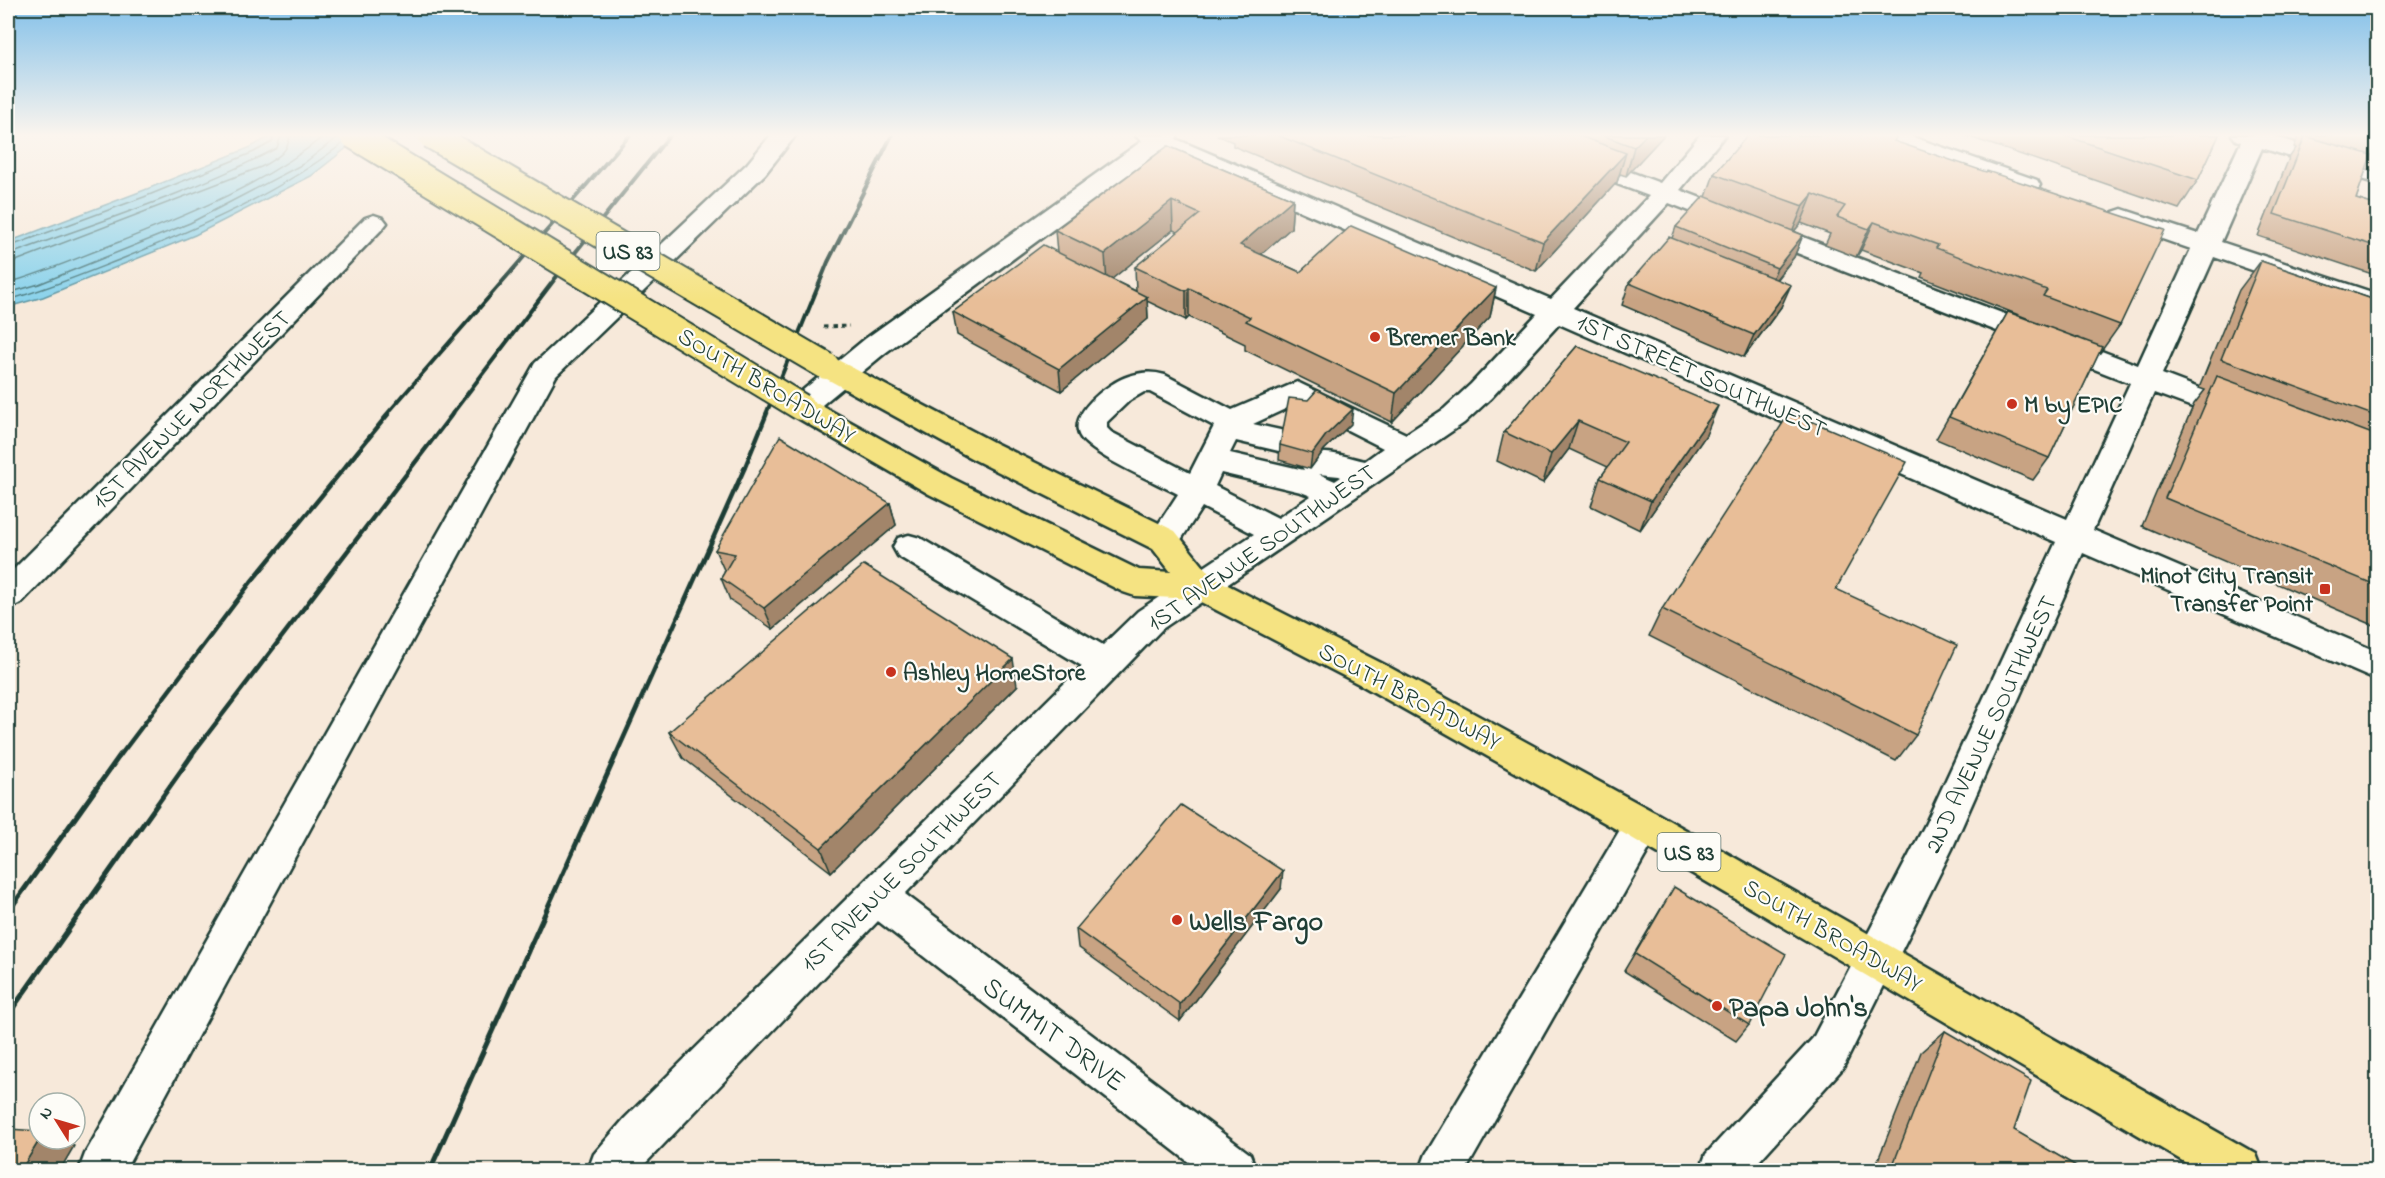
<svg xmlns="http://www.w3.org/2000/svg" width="2385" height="1178" viewBox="0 0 2385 1178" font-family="'Indie Flower',sans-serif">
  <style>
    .water { fill: #8ad2eb; stroke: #5f96a2; stroke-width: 1.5 }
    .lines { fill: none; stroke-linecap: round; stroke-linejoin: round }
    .shore { stroke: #4a797d; stroke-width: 1.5 }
    .minor-casing { stroke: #1f3d34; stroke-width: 5 }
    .major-casing { stroke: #1f3d34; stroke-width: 5 }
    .minor { fill: #fdfcf7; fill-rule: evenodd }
    .major { fill: #f5e382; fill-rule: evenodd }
    .rail-far2 { stroke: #1f3d34; stroke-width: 4 }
    .rail-far1 { stroke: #1f3d34; stroke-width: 4.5 }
    .rail { stroke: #1f3d34; stroke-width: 5 }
    .major-bridge-casing { stroke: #1f3d34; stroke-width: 30; stroke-linecap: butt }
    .path-bridge { stroke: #1f3d34; stroke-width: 3; stroke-dasharray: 4.5 4; stroke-linecap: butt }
    .major-bridge { stroke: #f5e382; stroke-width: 26 }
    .wall { fill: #c8a383; stroke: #1f3d34; stroke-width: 1.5; fill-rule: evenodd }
    .shaded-wall { fill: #a2856a; stroke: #1f3d34; stroke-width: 1.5 }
    .building { fill: #e8be98; stroke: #1f3d34; stroke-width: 1.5 }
    .poi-dot { fill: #c8321e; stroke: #fdfcf7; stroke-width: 2 }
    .labels { text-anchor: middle; stroke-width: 4.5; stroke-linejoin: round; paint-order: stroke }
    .shield { fill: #fdfcf7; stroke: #62766e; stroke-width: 1.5 }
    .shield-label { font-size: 22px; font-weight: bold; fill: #1f3d34 }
    .poi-label { font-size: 24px; font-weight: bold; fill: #1f3d34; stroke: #fdfcf7; text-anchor: start }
    .street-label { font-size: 24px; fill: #1f3d34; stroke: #fdfcf7 }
    .near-poi-label { font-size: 28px; font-weight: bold; fill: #1f3d34; stroke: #fdfcf7; text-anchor: start }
    .near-street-label { font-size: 28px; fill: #1f3d34; stroke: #fdfcf7 }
  </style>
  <rect width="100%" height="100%" fill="#f7e9da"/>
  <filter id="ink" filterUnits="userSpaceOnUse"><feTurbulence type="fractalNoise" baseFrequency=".0167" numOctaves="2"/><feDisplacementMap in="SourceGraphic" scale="12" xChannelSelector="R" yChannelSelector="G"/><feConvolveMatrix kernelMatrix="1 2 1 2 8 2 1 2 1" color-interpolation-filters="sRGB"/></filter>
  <g filter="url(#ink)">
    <path class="water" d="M272 135H363L311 176 195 235 43 297 8 307V242L142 191 251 147Z"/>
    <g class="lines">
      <g class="shore">
        <path d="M8 247 144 197 254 152 272 142 274 135"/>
        <path d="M8 255C98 222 192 193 277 148L281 135"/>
        <path d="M8 264 261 167C276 158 288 154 290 135"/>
        <path d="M8 283C46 272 82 256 119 242 189 214 267 183 325 135"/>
        <path d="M8 293 39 284 190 223 303 164 339 136"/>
        <path d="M8 300C48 289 86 273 124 258 200 227 277 194 342 144"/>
      </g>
      <g class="minor-casing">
        <g id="minor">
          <path d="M771 135H796L765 174 556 376 125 1170H79L85 1154 535 363 747 164Z"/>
          <path d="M1135 135H1178L1176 139 1551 299 1649 196 1500 140 1496 135H1532L1660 183 1700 135H1725L1680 190 2138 365 2191 249 2113 222 2109 217 2113 212 2122 209 2131 212 2198 234 2241 142 2236 140 2232 135H2270L2378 169V184L2262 148 2221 242 2378 294V313L2214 257 2162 374 2251 408 2256 415 2251 422 2241 425 2154 393 2093 530 2378 652V681L2083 553 1952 849 1843 1068 1751 1170H1700L1706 1154 1813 1038 1925 825 2056 542 1559 324 1491 398 1464 423 1162 629 905 894 1250 1154 1256 1170H1199L878 921 639 1170H588L594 1154 625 1118 1082 666 898 556 893 547 898 538 909 535 920 538 1103 645 1138 611 1254 534 1202 507 1175 549 1164 552 1153 549 1148 540 1178 494C1155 482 1095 457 1081 438 1065 415 1109 382 1129 376 1142 372 1152 371 1165 375L1232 410 1297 382 1406 434 1444 409 1471 384 1537 314 1161 150 885 353 811 414 801 417 791 414 786 407 791 400 865 339 1142 141ZM1669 203 2130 383 2067 519 1573 308ZM1144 392H1150L1214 426 1190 473 1111 432 1107 428V422L1130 400ZM1296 404 1383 448 1365 461C1344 456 1325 449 1304 455L1300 463 1304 470 1230 453 1236 441 1283 452 1294 449 1298 441 1294 433 1253 424ZM1221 473 1301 492 1311 496 1278 518 1215 486ZM1319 474 1339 476 1341 477 1335 481Z"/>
          <path d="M1870 135H1907L2037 180 2040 185 2037 190 2028 192 2019 190 1874 140Z"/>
          <path d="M374 215 383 218 387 223 383 228 20 604 8 608V575L365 218Z"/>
          <path d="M1643 808 1656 813 1662 825 1656 837 1466 1170H1420L1426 1154 1630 813Z"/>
        </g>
      </g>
      <g class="major-casing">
        <path id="major" d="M826 356 836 359 993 442 1175 531 1212 577 1387 666 1656 813 2256 1154 2262 1170H2198L1630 837 1363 686 1195 599 1135 596 1123 592 929 494 791 414 786 407 791 400 801 397 811 400 951 478 1139 570 1171 572 1153 549 971 458 816 373 812 366 816 359Z"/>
      </g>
      <use href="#minor" class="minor"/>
      <use href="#major" class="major"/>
      <g class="rail-far2">
        <path d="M387 414 630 135"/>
        <path d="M452 414 570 259 670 135"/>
        <path d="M766 414 828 262 892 135"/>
      </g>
      <g class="rail-far1">
        <path d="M119 757 251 582 389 413"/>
        <path d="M190 757 453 413"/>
        <path d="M615 757 745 467 767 413"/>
      </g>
      <g class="rail">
        <path d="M8 912 120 755"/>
        <path d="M8 1015 192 755"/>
        <path d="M430 1170 616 755"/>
      </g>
      <g class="major-bridge-casing">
        <g id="major-bridge">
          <path d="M353 135 801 407"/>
          <path d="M431 135 826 366"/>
        </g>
      </g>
      <path class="path-bridge" d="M823 327 849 326"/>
      <use href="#major-bridge" class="major-bridge"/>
    </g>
    <g class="wall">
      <path d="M1217 135H1664L1626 176 1620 174 1617 182 1536 271 1233 146V142Z"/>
      <path d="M1964 135H2219L2198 180 2179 209Z"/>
      <path d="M2299 135H2378V172L2366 169 2356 199 2378 206V276L2258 236 2289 158 2296 148 2294 147Z"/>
      <path d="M1896 142 2120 325 2100 353H2099L2049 458 2033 480 1936 439 2008 312 2028 319H2029L1921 277 1923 273 1861 250 1856 257 1825 245 1830 234 1801 223 1794 231 1803 235 1794 257 1777 279 1781 307 1744 357 1622 305 1629 283 1672 238 1676 227 1706 197 1714 174Z"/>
      <path d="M1168 146 1293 199 1291 228 1261 254 1300 272 1496 288 1490 317 1392 422 1245 350V344L1189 317 1186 320 1147 301 1148 319 1061 391 957 335 953 312 1057 252 1055 230ZM1173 230 1178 232 1135 267 1136 291 1111 279Z"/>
      <path d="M2261 261 2378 301V627L2142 526 2194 404 2205 390 2199 388 2239 290Z"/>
      <path d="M1577 346 1706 435 1640 530 1591 506 1600 478 1608 467 1569 449 1543 483 1497 461 1504 432Z"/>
      <path d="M1351 424 1324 450 1310 469 1279 460 1280 445Z"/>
      <path d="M890 503 896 525 773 629 730 600 721 578 725 572 715 550Z"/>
      <path d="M1836 589 1916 735 1896 761 1649 636 1662 609Z"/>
      <path d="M1017 686 831 872 683 758 669 732Z"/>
      <path d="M1281 889 1180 1021 1078 947 1076 929Z"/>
      <path d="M1663 905 1749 1025 1736 1041 1624 971Z"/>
      <path d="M1945 1031 2014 1130 2083 1170H1874L1921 1052Z"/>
    </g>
    <g class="shaded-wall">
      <path d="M1646 135H1664L1626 176 1634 147Z"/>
      <path d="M1626 153 1617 182 1536 271 1543 242Z"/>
      <path d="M1813 194 1801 223 1791 235 1803 206Z"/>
      <path d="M1293 199 1291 228 1239 274 1240 245Z"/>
      <path d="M1172 201 1173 230 1107 283 1105 254Z"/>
      <path d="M1874 222 1861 250 1856 257 1869 229Z"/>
      <path d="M1803 235 1794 257 1767 290 1777 268Z"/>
      <path d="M1791 285 1781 307 1744 357 1754 335Z"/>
      <path d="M1189 288V317L1186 320V291Z"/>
      <path d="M1496 288 1490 317 1392 422 1396 393Z"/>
      <path d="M1147 297 1148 319 1061 391 1059 369Z"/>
      <path d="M1718 406 1706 435 1640 530 1651 501Z"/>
      <path d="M1353 409 1351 424 1324 450 1310 469 1312 454 1326 435Z"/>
      <path d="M1578 421 1569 449 1543 483 1551 454Z"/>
      <path d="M890 503 896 525 773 629 764 608Z"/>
      <path d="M1013 659 1017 686 831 872 821 848Z"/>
      <path d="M1283 871 1281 889 1180 1021V1004Z"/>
      <path d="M40 1139H60L74 1146 60 1170H21Z"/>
    </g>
    <g class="building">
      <path d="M1277 135H1577L1626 153 1543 242Z"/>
      <path d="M1602 135H1646L1634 147Z"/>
      <path d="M1748 135H1898L1894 141 1986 172 1987 171 2165 230 2120 325 2043 296 2047 290 1936 248 1938 245 1874 222 1869 229 1837 217 1845 206 1813 194 1803 206 1714 174Z"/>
      <path d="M2063 135H2219L2198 180Z"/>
      <path d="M2305 136 2371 155 2356 199 2378 206V247L2274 214Z"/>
      <path d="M1168 146 1293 199 1240 245 1300 272 1351 226 1496 288 1396 393 1246 321 1250 317 1189 288 1186 291 1135 267 1200 214 1172 201 1105 254 1055 230Z"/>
      <path d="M1704 196 1803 235 1777 268 1676 227Z"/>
      <path d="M1669 237 1791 285 1754 335 1629 283Z"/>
      <path d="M1043 245 1147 297 1059 369 953 312Z"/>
      <path d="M2261 261 2378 301V417L2221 359Z"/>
      <path d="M2008 312 2102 347 2049 458 1949 417Z"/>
      <path d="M1577 346 1718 406 1651 501 1600 478 1626 442 1578 421 1551 454 1504 432Z"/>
      <path d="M2217 376 2378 436V586L2165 498Z"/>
      <path d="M1317 390 1353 409 1326 435 1312 454 1280 445 1289 398 1308 400Z"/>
      <path d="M1790 412 1907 462 1836 589 1957 645 1916 735 1662 609Z"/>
      <path d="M780 436 890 503 764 608 721 578 735 554 715 550Z"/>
      <path d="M864 565 1013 659 821 848 669 732Z"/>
      <path d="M1181 805 1283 871 1180 1004 1076 929Z"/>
      <path d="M1674 887 1786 954 1749 1025 1635 954Z"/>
      <path d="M1945 1031 2031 1081 2014 1130 2083 1170H1891Z"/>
      <path d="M8 1129 39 1131V1139H40L21 1170H8Z"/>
    </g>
  </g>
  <linearGradient id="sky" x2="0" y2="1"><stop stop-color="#82c0e9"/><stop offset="0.45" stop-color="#fbf5ee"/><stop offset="1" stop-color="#fbf5ee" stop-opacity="0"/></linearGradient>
  <rect width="2385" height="300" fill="url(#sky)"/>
  <g class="poi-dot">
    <circle cx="1375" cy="337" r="6"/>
    <circle cx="2012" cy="404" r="6"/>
    <rect x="2319" y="583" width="12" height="12" rx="3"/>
    <circle cx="891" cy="672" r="6"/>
    <circle cx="1177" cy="920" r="6"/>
    <circle cx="1717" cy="1006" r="6"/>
  </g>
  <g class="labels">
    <g class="shield">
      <rect x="596.5" y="232" width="63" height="38" rx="4.5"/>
      <rect x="1657.5" y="833" width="63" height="38" rx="4.5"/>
    </g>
    <g class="shield-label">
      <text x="628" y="259">US 83</text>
      <text x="1689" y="860">US 83</text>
    </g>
    <g class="poi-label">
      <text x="1387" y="345">Bremer Bank</text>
      <text x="2024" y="412">M by EPIC</text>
      <text x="2313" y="583" text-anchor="end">Minot City Transit<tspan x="2313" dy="28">Transfer Point</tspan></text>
      <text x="903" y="680">Ashley HomeStore</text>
    </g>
    <g class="street-label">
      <text transform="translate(1702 375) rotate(24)" y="8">1ST STREET SOUTHWEST</text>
      <text transform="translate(767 385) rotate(31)" y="8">SOUTH BROADWAY</text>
      <text transform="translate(191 409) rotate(-45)" y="8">1ST AVENUE NORTHWEST</text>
      <text transform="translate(1261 547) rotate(-35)" y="8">1ST AVENUE SOUTHWEST</text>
      <text transform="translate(1410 696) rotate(28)" y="8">SOUTH BROADWAY</text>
      <text transform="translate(1990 724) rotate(-65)" y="8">2ND AVENUE SOUTHWEST</text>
      <text transform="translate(901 871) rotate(-45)" y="8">1ST AVENUE SOUTHWEST</text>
      <text transform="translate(1833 935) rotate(30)" y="8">SOUTH BROADWAY</text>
    </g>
    <g class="near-poi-label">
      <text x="1189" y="930">Wells Fargo</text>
      <text x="1729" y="1016">Papa John's</text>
    </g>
    <g class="near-street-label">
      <text transform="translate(1055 1033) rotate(37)" y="10">SUMMIT DRIVE</text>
    </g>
  </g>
  <rect width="2385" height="1178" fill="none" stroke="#fdfcf7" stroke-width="30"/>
  <rect x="15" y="15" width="2355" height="1148" fill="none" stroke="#1f3d34" stroke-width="2" filter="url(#ink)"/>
  <g transform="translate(57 1121) rotate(307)"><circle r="28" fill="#fdfcf7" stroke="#a4b0a9" stroke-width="1.5"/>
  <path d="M0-4.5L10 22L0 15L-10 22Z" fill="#c8321e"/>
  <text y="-9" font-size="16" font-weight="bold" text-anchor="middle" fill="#1f3d34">N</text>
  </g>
</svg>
